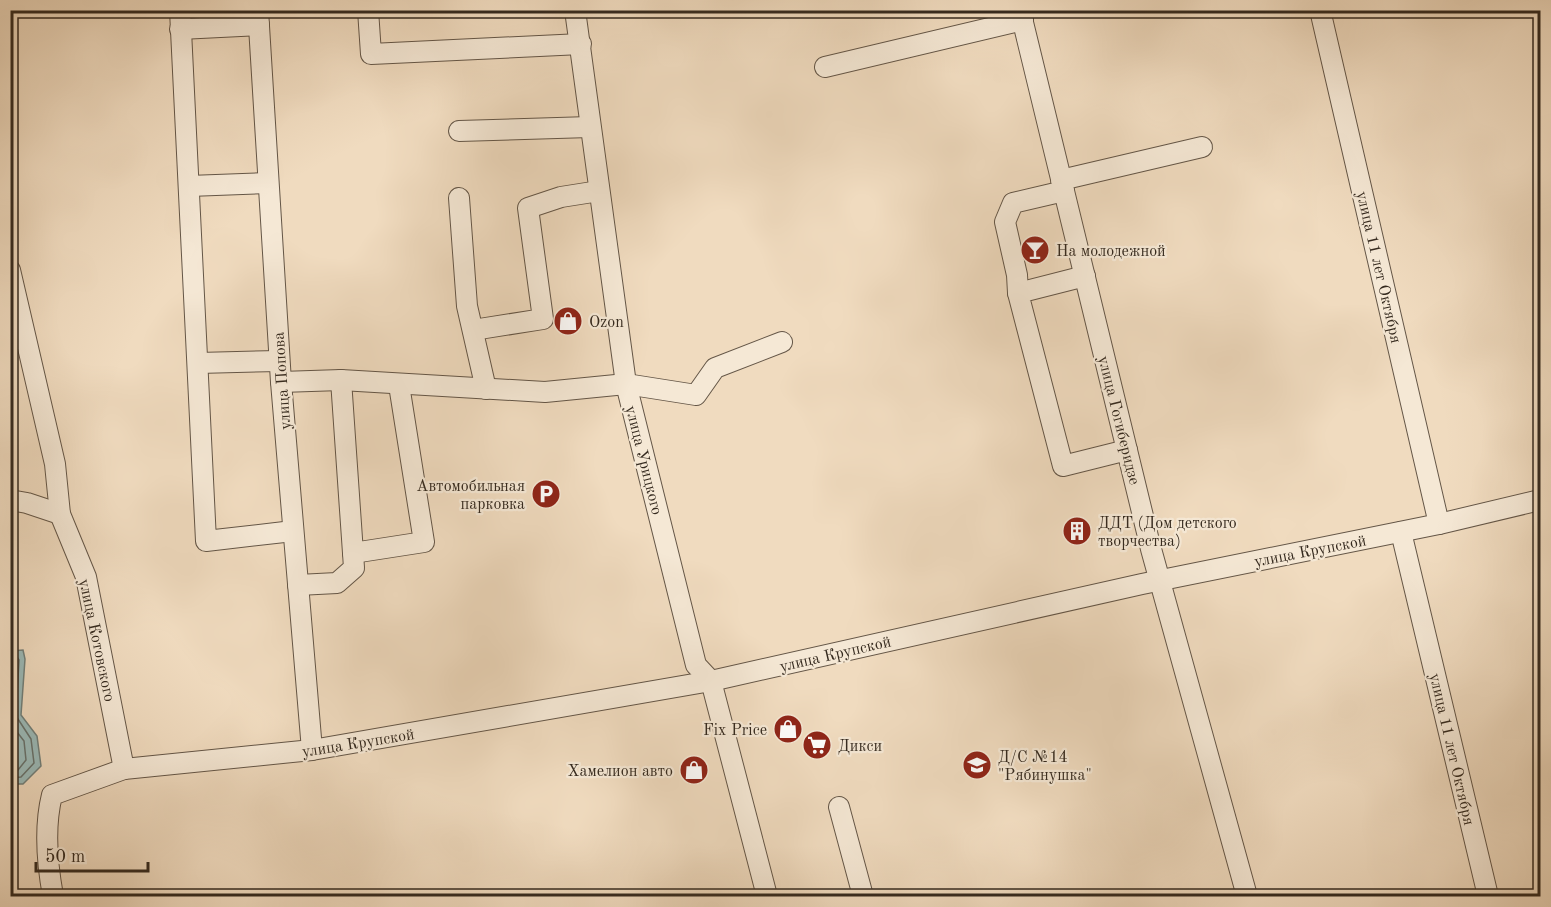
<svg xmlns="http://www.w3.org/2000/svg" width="1551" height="907" viewBox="0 0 1551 907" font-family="'Old Standard TT',serif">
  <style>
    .water { fill: #9bbab8; stroke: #72807b; stroke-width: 1.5 }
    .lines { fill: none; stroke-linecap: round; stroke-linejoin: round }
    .shore { stroke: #68726c; stroke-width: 1.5 }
    .minor-casing { stroke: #645647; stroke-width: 22 }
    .minor { stroke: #f5e8d5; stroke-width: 20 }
    .labels { text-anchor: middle; stroke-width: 4.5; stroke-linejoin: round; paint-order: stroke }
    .poi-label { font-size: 16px; fill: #352a1f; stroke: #f5e8d5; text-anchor: start }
    .street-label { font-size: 16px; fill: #352a1f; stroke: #f5e8d5 }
  </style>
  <rect width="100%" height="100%" fill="#f0dbbf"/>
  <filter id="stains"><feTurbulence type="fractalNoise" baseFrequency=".00333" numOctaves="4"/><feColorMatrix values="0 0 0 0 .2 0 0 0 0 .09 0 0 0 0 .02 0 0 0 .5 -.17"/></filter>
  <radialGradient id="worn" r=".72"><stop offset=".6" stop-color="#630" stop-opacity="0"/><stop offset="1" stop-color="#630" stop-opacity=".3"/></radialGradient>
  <path class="water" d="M23 650 25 659 21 715 37 736 41 766 23 784H11V651Z"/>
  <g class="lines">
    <g class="shore">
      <path d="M10 656 17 657 19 660 16 716 31 739 34 763 21 777 10 778"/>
      <path d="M10 723 24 741 26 760 18 770 10 771"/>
    </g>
    <g class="minor-casing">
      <g id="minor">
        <path d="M180 10 206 541 293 531"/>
        <path d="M258 10 281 382 312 750"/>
        <path d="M368 10 371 54 581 44"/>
        <path d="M575 10 626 384 696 665 711 681 767 896"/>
        <path d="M1020 10 1151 549 1247 896"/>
        <path d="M1320 10 1439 524"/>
        <path d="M180 29 259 25"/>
        <path d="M825 67 1023 20"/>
        <path d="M459 131 590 127"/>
        <path d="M1061 180 1202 147"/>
        <path d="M189 186 268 183"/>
        <path d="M459 198 467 306 486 389"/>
        <path d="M10 270 55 464 60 514 86 577 124 769 52 795C44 827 47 863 53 896"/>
        <path d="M1085 276 1018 293 1063 466 1127 450"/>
        <path d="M1018 293 1017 275 1005 222 1013 203 1064 191"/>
        <path d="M473 330 543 319 528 208 561 197 599 191"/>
        <path d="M198 363 279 361"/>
        <path d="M341 380 353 553 424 542 399 385"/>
        <path d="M281 382 341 380 545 392 626 384 696 395 715 368 782 342"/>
        <path d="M10 500 27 503 60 514"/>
        <path d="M1401 532 1488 896"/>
        <path d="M298 585 337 583 354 568 353 553"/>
        <path d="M124 769 312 750 711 681 1142 584 1439 524 1540 500"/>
        <path d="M839 807 863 896"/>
      </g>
    </g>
    <use href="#minor" class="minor"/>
  </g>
  <defs>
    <g id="bar-disc" transform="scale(1.5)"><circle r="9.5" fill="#8f2418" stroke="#f5e8d5"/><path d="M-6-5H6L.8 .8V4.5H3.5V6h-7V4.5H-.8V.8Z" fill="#fff"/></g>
    <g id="shop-disc" transform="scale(1.5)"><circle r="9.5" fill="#8f2418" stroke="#f5e8d5"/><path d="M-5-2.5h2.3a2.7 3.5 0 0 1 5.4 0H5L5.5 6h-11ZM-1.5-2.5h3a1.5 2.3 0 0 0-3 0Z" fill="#fff"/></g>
    <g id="parking-disc" transform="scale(1.5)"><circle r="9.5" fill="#8f2418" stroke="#f5e8d5"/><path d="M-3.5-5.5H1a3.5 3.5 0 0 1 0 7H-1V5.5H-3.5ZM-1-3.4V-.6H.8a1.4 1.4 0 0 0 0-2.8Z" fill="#fff"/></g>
    <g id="building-disc" transform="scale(1.5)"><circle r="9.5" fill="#8f2418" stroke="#f5e8d5"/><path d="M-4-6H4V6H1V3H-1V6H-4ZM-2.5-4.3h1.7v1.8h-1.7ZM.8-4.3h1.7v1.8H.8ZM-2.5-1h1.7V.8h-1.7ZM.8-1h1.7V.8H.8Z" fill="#fff"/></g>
    <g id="supermarket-disc" transform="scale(1.5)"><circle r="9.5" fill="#8f2418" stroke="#f5e8d5"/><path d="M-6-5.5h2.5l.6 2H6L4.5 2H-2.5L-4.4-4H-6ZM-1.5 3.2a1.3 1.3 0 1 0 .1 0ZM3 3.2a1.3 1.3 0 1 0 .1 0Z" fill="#fff"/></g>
    <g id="school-disc" transform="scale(1.5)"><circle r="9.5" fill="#8f2418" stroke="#f5e8d5"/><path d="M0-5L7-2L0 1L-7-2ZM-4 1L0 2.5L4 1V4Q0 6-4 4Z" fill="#fff"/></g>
  </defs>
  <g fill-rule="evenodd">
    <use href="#bar-disc" x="1035" y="250"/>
    <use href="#shop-disc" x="568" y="321"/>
    <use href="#parking-disc" x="546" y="494"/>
    <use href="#building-disc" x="1077" y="531"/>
    <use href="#shop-disc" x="788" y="729"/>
    <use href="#supermarket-disc" x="817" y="745"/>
    <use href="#school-disc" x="977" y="765"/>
    <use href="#shop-disc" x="694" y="770"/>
  </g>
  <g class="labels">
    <g class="poi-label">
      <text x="1056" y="256">На молодежной</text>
      <text x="589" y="327">Ozon</text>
      <text x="525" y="491" text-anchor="end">Автомобильная<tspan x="525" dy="18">парковка</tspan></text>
      <text x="1098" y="528">ДДТ (Дом детского<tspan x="1098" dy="18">творчества)</tspan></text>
      <text x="767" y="735" text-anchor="end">Fix Price</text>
      <text x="838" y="751">Дикси</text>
      <text x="998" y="762">Д/С №14<tspan x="998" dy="18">"Рябинушка"</tspan></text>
      <text x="673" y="776" text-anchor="end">Хамелион авто</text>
    </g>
    <g class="street-label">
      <text transform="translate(1380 267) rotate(77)" y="6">улица 11 лет Октября</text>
      <text transform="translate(281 381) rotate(-94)" y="6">улица Попова</text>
      <text transform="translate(1120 420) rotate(76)" y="6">улица Гогиберидзе</text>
      <text transform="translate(645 460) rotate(76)" y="6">улица Урицкого</text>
      <text transform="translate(1310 550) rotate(-11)" y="6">улица Крупской</text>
      <text transform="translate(98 640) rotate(78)" y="6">улица Котовского</text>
      <text transform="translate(835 653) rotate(-13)" y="6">улица Крупской</text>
      <text transform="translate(358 742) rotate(-9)" y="6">улица Крупской</text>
      <text transform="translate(1453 749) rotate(77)" y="6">улица 11 лет Октября</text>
    </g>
  </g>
  <rect width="1551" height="907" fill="none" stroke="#f0dbbf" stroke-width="36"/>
  <rect x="12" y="12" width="1527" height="883" fill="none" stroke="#352a1f" stroke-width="3"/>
  <rect x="18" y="18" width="1515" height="871" fill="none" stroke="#352a1f" stroke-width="1.5"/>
  <path d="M36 862v9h112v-9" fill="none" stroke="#352a1f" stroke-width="3"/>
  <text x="45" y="862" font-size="18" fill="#352a1f" stroke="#f5e8d5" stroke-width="4.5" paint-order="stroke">50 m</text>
  <rect width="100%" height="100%" filter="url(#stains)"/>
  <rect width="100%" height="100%" fill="url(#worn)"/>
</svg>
